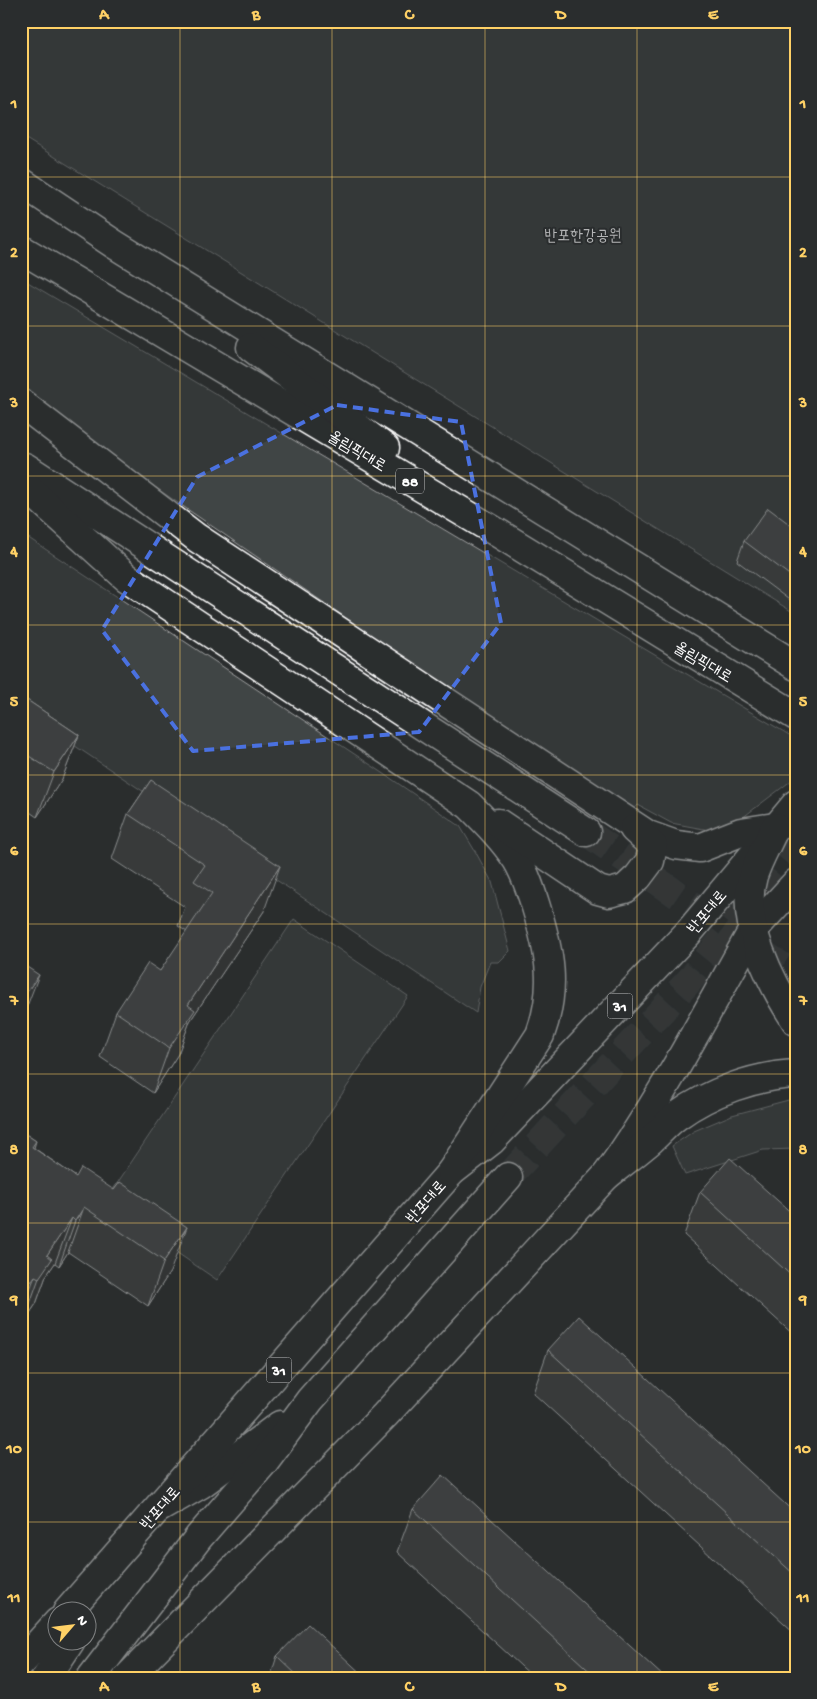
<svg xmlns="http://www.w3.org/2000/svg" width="817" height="1699" viewBox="0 0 817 1699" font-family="'Gochi Hand','Poor Story',sans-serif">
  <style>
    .green { fill: #414445; stroke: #a0a2a2 }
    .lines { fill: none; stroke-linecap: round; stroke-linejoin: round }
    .tertiary-tunnel { stroke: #3f4243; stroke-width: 28; stroke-dasharray: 28 14; stroke-linecap: butt }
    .trunk-tunnel { stroke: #3f4243; stroke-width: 28; stroke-dasharray: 28 14; stroke-linecap: butt }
    .tertiary-casing { stroke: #fff; stroke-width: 31 }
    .primary-casing { stroke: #fff; stroke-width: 31 }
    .trunk-casing { stroke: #fff; stroke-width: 31 }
    .tertiary { stroke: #2a2d2e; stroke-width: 28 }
    .primary { stroke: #2a2d2e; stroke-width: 28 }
    .trunk { stroke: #2a2d2e; stroke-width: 28 }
    .wall { fill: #494b4c; stroke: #fff }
    .shaded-wall { fill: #3c3d3e; stroke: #fff }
    .building { fill: #555758; stroke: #fff }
    .marked { fill: none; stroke: #4a71e0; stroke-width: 4; stroke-dasharray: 10 6; stroke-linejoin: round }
    .grid { fill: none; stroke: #ffd166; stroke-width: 1; stroke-opacity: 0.55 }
    .labels { text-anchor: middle; stroke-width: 4; stroke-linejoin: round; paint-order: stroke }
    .shield { fill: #2a2d2e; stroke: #bfc0c0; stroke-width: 1 }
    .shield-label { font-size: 15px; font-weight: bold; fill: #fff }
    .park-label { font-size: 16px; fill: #b3b4b5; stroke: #2a2d2e }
    .street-label { font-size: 16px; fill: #fff; stroke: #2a2d2e }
    .neatline { fill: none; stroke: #ffd166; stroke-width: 2 }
    .grid-label { font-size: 16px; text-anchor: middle; font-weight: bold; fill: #ffd166 }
  </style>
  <rect width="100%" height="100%" fill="#2a2d2e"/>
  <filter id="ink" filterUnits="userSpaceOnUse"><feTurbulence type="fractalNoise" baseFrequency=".02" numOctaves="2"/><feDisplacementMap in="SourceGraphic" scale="10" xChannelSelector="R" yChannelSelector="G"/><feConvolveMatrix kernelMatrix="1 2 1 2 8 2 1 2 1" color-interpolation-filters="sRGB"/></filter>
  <g filter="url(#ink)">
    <g class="green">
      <path d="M21 21H796V614L21 136Z"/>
      <path d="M21 278 796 739V777L742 818 709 830 671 823 638 805 631 813 92 444 21 385Z"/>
      <path d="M21 533 383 773 460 826 475 851 492 882 510 951 499 962H490L480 987 476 1013 21 710Z"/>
      <path d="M294 919 408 996 217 1280 104 1203Z"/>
      <path d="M796 1098V1149L763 1150 685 1175 672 1146 694 1131 732 1115Z"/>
    </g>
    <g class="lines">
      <path class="tertiary-tunnel" d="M508 1177 689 981 796 849"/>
      <path class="trunk-tunnel" d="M586 832 796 976"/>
      <g class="tertiary-casing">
        <g id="tertiary">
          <path d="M753 930 796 883"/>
          <path d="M159 1508 201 1484 280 1425"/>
          <path d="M91 1678 199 1537 264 1462 310 1400 508 1177"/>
        </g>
      </g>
      <g class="primary-casing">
        <g id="primary">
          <path d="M67 1612 451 1172 491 1141 689 932 796 804"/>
          <path d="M21 1663 58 1622"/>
          <path d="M46 1678 70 1642"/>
          <path d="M127 1678 385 1415 606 1176C662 1099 706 1013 753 930"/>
        </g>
      </g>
      <g class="trunk-casing">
        <g id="trunk">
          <path d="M21 182 114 244 796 666"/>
          <path d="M21 249 498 533 796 716"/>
          <path d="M251 347 385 448"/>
          <path d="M21 403 197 538 648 835 676 845 700 848 741 832 775 827"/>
          <path d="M25 467 586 832"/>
          <path d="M21 482 126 577 469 805C486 822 503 839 517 860 526 875 531 891 536 907 550 953 557 988 540 1035L451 1172"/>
          <path d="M498 823 598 890 609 893 625 889 638 877 650 861 653 846 634 829"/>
          <path d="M775 827C768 843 758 860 753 876 739 922 771 983 796 1021"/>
          <path d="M606 1176C621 1164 637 1152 651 1140 660 1132 667 1123 677 1116 710 1092 755 1076 796 1074"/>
        </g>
      </g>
      <use href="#tertiary" class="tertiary"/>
      <use href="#primary" class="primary"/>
      <use href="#trunk" class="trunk"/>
    </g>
    <g class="wall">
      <path d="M796 529V605L737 561 744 541Z"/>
      <path d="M21 696 79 735 62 779 37 817 21 806Z"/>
      <path d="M151 780 264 911 190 1021 178 1054 153 1093 100 1057 116 1012 160 971 187 932 178 926 185 907 112 859 128 814Z"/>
      <path d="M21 1131 36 1141 34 1148 76 1177 114 1190 120 1182 170 1272 148 1306 68 1252 59 1266 55 1263 46 1276 36 1304 23 1323 21 1322Z"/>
      <path d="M700 1192 796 1217V1337L684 1235Z"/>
      <path d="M548 1350 796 1514V1634L533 1393Z"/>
      <path d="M413 1509 665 1678H534L397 1552Z"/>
      <path d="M277 1656 366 1678H270Z"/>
    </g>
    <g class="shaded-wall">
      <path d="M79 735 62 779 37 817 54 772Z"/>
      <path d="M280 866 264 911 190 1021 178 1054 153 1093 169 1048 188 1005Z"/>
      <path d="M39 975 22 1019 21 1021V1000Z"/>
      <path d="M84 1207 68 1252 59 1266 75 1221Z"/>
      <path d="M72 1218 55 1263 46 1276 36 1304 23 1323 39 1278 47 1255Z"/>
      <path d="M187 1227 170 1272 148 1306 164 1261Z"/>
      <path d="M35 1276 21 1313V1302L26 1289Z"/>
    </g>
    <g class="building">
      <path d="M768 508 796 529V580L744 541Z"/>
      <path d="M21 696 79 735 54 772 21 751Z"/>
      <path d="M151 780 280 866 188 1005 195 1010 169 1048 116 1012 148 963 160 971 212 893 194 881 205 865 128 814Z"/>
      <path d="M21 963 39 975 21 1000Z"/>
      <path d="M21 1131 36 1141 32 1147 76 1177 81 1168 114 1190 120 1182 187 1227 164 1261 84 1207 75 1221 72 1218 47 1255 52 1259 39 1278 35 1276 26 1289 21 1286Z"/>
      <path d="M730 1158 796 1217V1280L700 1192Z"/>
      <path d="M579 1316 796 1514V1576L548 1350Z"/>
      <path d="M443 1475 665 1678H597L413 1509Z"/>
      <path d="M308 1624 366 1678H300L277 1656Z"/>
    </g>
  </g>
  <path d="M0 0H817V1699H0ZM337 405 461 422 501 623 419 732 193 751 102 630 197 477Z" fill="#2a2d2e" fill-opacity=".55" fill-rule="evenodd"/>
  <path class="marked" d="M337 405 461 422 501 623 419 732 193 751 102 630 197 477Z"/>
  <path class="grid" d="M180 21V1678M332 21V1678M485 21V1678M637 21V1678M21 177H796M21 326H796M21 476H796M21 625H796M21 775H796M21 924H796M21 1074H796M21 1223H796M21 1373H796M21 1522H796"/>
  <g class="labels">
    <g class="shield">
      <rect x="396" y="468.5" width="28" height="25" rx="4"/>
      <rect x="607.5" y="993.5" width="25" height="25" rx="4"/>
      <rect x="266.5" y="1357.5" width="25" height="25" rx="4"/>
    </g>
    <g class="shield-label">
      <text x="410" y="486">88</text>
      <text x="620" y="1011">31</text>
      <text x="279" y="1375">31</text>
    </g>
    <g class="park-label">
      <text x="583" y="240">반포한강공원</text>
    </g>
    <g class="street-label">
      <text transform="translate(358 450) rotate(31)" y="6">올림픽대로</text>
      <text transform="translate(704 661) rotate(31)" y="6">올림픽대로</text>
      <text transform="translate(706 911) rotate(-50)" y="6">반포대로</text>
      <text transform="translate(425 1201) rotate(-49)" y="6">반포대로</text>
      <text transform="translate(159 1507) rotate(-49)" y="6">반포대로</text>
    </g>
  </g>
  <rect width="817" height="1699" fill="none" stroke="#2a2d2e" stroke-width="55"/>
  <g transform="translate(72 1626) rotate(62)"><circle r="24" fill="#2a2d2e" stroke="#7f8182"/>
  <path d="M0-4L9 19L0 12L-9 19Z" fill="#ffd166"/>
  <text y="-8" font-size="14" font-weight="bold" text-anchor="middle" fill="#ffffff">N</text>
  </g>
  <rect x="28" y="28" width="762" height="1644" class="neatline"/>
  <g class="grid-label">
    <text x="104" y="19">A</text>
    <text x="256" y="19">B</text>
    <text x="409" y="19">C</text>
    <text x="561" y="19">D</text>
    <text x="713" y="19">E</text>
    <text x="14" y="108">1</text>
    <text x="803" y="108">1</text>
    <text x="14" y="257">2</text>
    <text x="803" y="257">2</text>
    <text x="14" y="407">3</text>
    <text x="803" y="407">3</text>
    <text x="14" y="556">4</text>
    <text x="803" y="556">4</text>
    <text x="14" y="706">5</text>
    <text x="803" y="706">5</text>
    <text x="14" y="855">6</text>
    <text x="803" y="855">6</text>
    <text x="14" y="1005">7</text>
    <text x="803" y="1005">7</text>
    <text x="14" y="1154">8</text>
    <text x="803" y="1154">8</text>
    <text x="14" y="1304">9</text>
    <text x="803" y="1304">9</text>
    <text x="14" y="1453">10</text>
    <text x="803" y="1453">10</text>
    <text x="14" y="1602">11</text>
    <text x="803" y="1602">11</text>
    <text x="104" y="1691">A</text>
    <text x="256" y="1691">B</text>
    <text x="409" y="1691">C</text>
    <text x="561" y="1691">D</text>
    <text x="713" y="1691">E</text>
  </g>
</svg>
